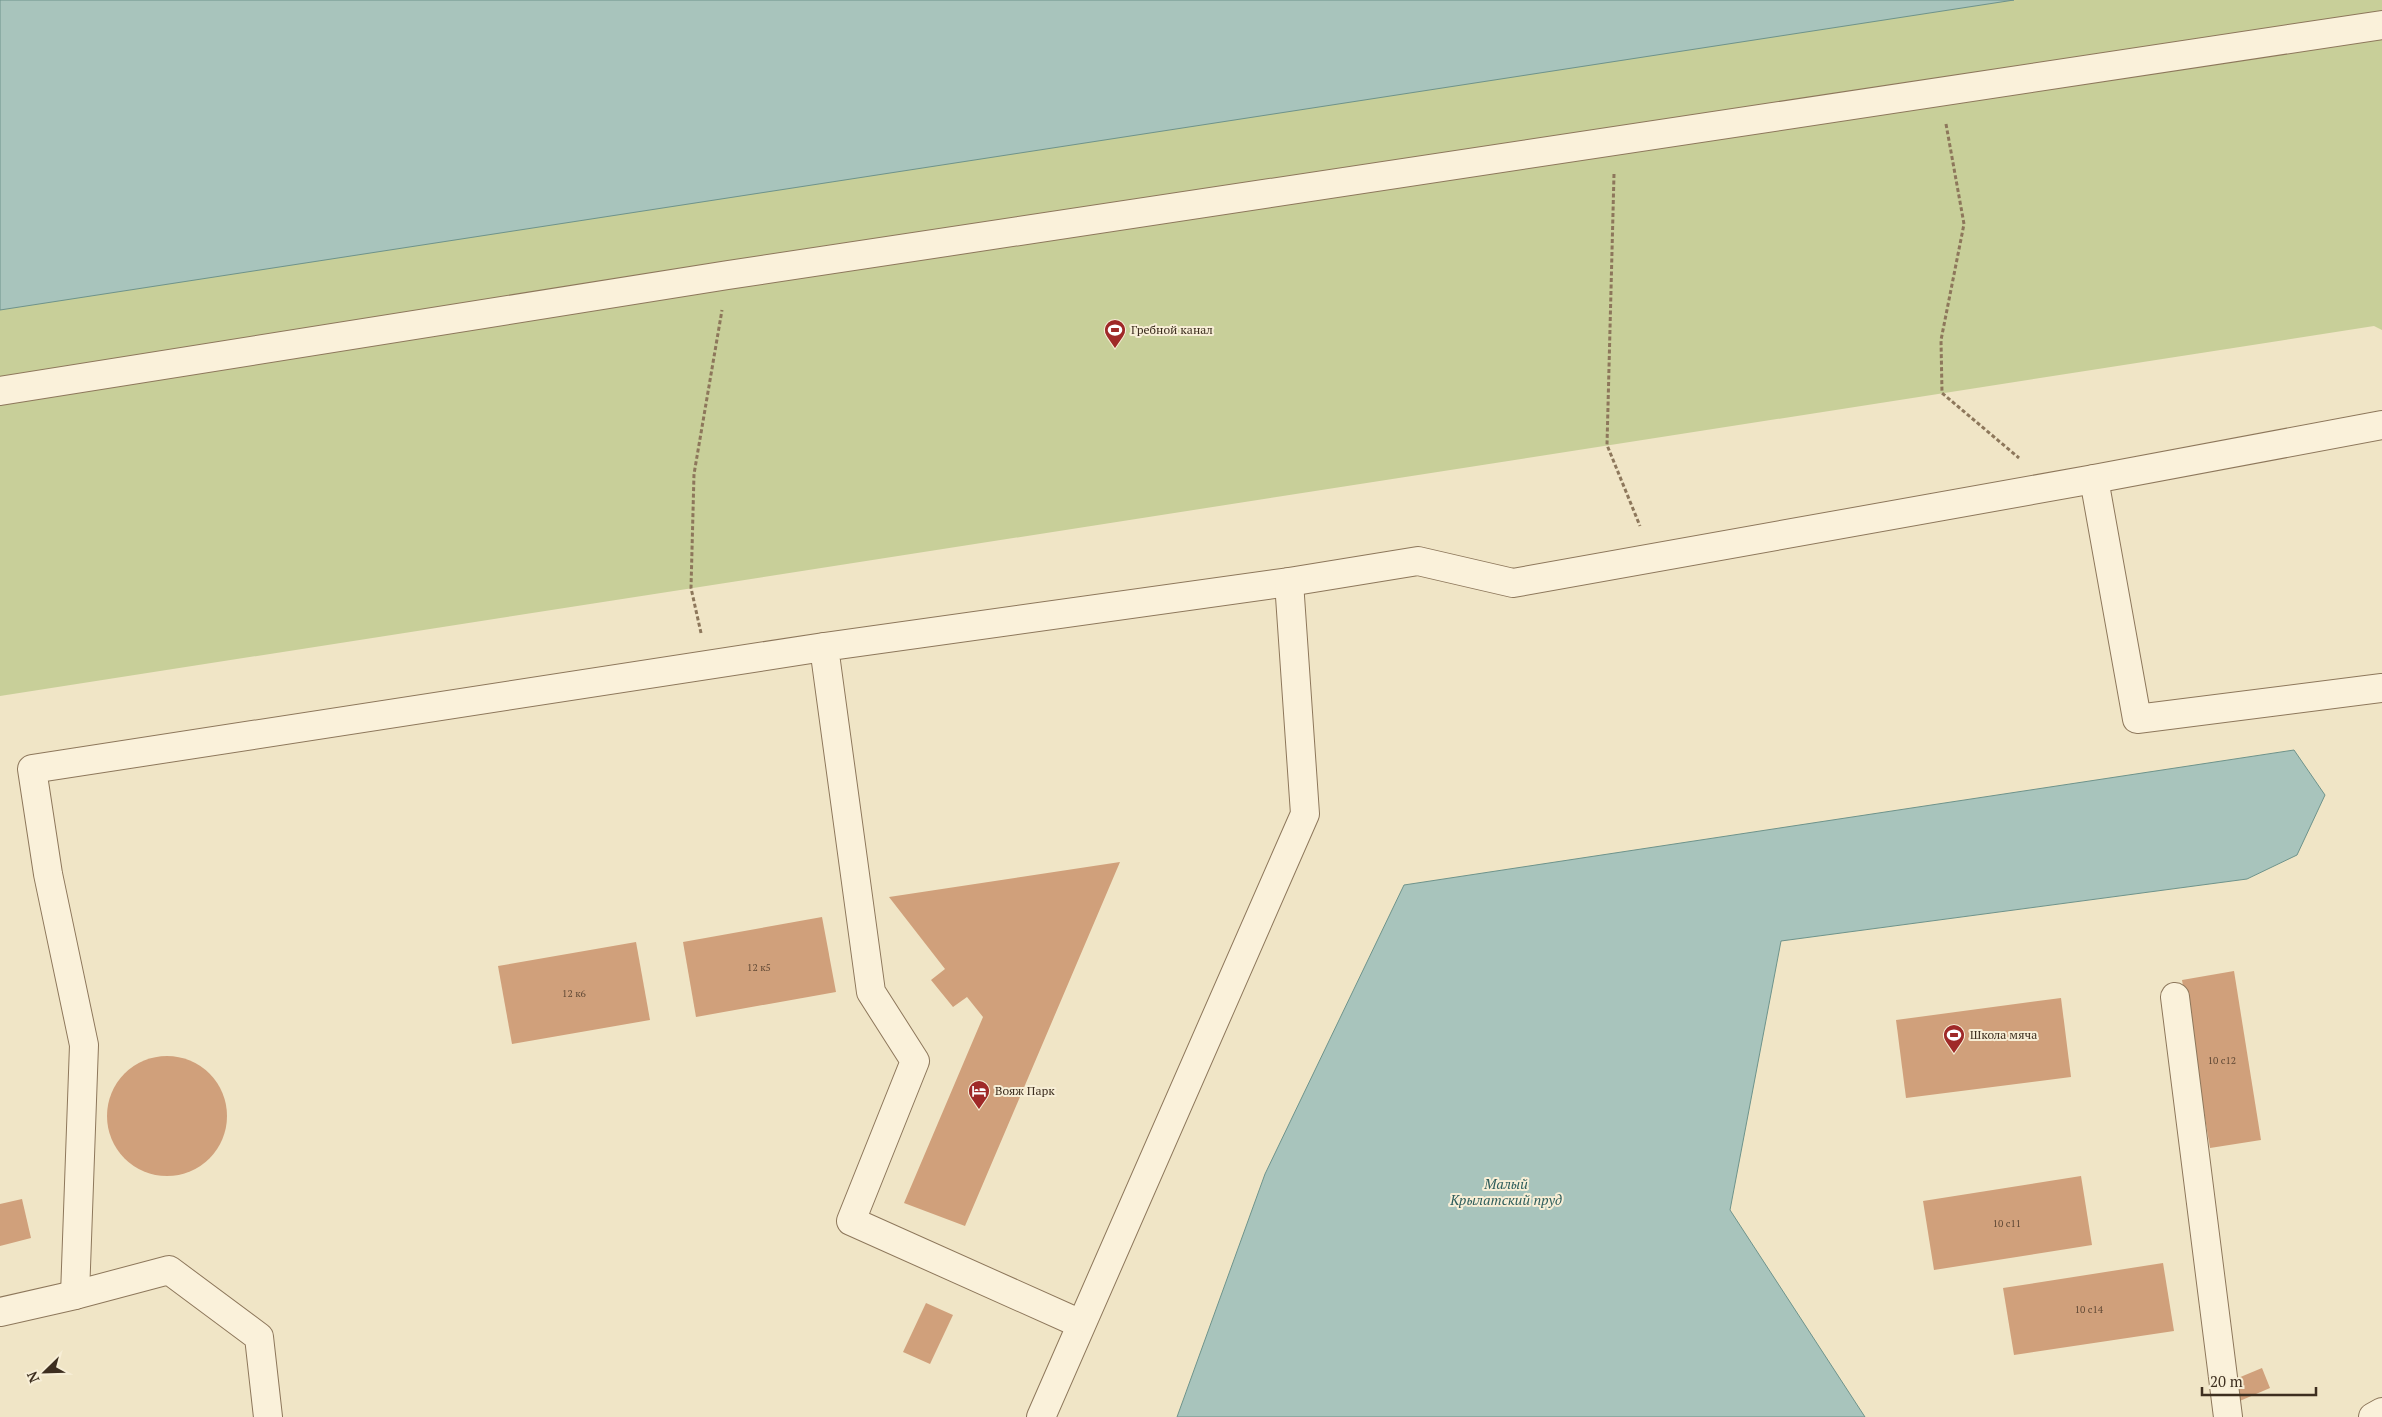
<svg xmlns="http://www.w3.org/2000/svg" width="2382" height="1417" viewBox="0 0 2382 1417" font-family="'PT Serif',serif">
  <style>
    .green { fill: #c8cf99 }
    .water { fill: #a8c4bc; stroke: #6e938b }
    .building { fill: #d0a07b }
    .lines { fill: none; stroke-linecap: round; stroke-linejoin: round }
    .minor-casing { stroke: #8d775b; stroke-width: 30 }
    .path { stroke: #8d775b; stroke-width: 3; stroke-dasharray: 4 2.5; stroke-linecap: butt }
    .minor { stroke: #faf1da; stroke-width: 28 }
    .labels { text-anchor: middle; stroke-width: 4; stroke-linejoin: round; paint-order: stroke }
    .number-label { font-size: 10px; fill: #624a36 }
    .poi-label { font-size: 12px; fill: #3d2e1f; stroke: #f7eed6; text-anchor: start }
    .water-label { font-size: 14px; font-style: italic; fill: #2e5d5b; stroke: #f7eed6 }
  </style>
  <rect width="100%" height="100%" fill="#f0e5c6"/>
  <path class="green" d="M0 0H2382V330L2374 326 0 696Z"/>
  <g class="water">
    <path d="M0 0H2014L0 310Z"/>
    <path d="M2294 750 2325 795 2297 855 2247 879 1781 941 1730 1210 1865 1417H1177L1265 1174 1404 885Z"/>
  </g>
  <g class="building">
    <path d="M1120 862 965 1226 904 1203 983 1017 967 997 953 1007 931 980 945 969 889 897Z"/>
    <path d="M822 917 836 992 696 1017 683 942Z"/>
    <path d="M636 942 650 1020 512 1044 498 966Z"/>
    <path d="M2234 971 2261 1140 2210 1148 2182 980Z"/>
    <path d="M2061 998 2071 1077 1906 1098 1896 1020Z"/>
    <circle cx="167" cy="1116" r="60"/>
    <path d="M2081 1176 2092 1245 1934 1270 1923 1201Z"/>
    <path d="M22 1199 31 1238 0 1246V1204Z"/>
    <path d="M2163 1263 2174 1331 2014 1355 2003 1288Z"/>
    <path d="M926 1303 953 1315 930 1364 903 1352Z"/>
    <path d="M2262 1368 2270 1388 2235 1403 2226 1383Z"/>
  </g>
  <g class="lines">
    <g class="minor-casing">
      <g id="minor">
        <path d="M0 391 728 275 2382 25"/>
        <path d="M2094 479 2382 425"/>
        <path d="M2175 997 2228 1417"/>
        <path d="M75 1295 84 1045 48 874 32 769 824 647"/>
        <path d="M0 1312 75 1295 169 1270 259 1337 268 1417"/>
        <path d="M1081 1324 851 1221 915 1061 871 992 824 647 1289 582 1418 561 1513 583 2094 479 2137 719 2382 688"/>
        <path d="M1041 1417 1305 814 1289 582"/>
        <path d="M2373 1417 2382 1412"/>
      </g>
    </g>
    <g class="path">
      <path d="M1946 124 1964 224 1941 340 1942 393 2019 458"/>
      <path d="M1614 174 1607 445 1640 526"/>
      <path d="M701 633 691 588 694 474 722 310"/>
    </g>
    <use href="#minor" class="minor"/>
  </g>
  <defs>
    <g id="stadium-pin" transform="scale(1.125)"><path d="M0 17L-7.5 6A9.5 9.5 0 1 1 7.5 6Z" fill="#9f2928" stroke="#f7eed6"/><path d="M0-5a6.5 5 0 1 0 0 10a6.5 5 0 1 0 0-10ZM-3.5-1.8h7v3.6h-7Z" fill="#fff"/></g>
    <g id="hotel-pin" transform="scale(1.125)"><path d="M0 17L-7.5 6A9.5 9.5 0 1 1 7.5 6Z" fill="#9f2928" stroke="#f7eed6"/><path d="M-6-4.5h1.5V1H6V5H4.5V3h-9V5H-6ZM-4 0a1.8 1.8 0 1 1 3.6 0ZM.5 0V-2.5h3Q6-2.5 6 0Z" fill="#fff"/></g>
  </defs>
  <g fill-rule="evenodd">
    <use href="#stadium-pin" x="1115" y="330"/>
    <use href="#stadium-pin" x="1954" y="1035"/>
    <use href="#hotel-pin" x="979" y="1091"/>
  </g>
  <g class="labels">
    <g class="number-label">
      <text x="759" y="971">12 к5</text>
      <text x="574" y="997">12 к6</text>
      <text x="2222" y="1064">10 с12</text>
      <text x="2007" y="1227">10 с11</text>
      <text x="2089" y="1313">10 с14</text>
    </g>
    <g class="poi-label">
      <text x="1131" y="334">Гребной канал</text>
      <text x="1970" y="1039">Школа мяча</text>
      <text x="995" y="1095">Вояж Парк</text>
    </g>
    <g class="water-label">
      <text x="1506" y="1189">Малый<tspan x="1506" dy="16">Крылатский пруд</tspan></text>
    </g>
  </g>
  <g transform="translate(45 1372) rotate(247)" stroke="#f7eed6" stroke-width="4" paint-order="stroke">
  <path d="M0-4L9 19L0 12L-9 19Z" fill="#3d2e1f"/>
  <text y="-8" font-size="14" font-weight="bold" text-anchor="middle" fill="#3d2e1f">N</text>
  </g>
  <path d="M2202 1387v8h114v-8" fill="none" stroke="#3d2e1f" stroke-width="2.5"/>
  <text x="2210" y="1387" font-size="15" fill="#3d2e1f" stroke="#f7eed6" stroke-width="4" paint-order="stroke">20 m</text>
</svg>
